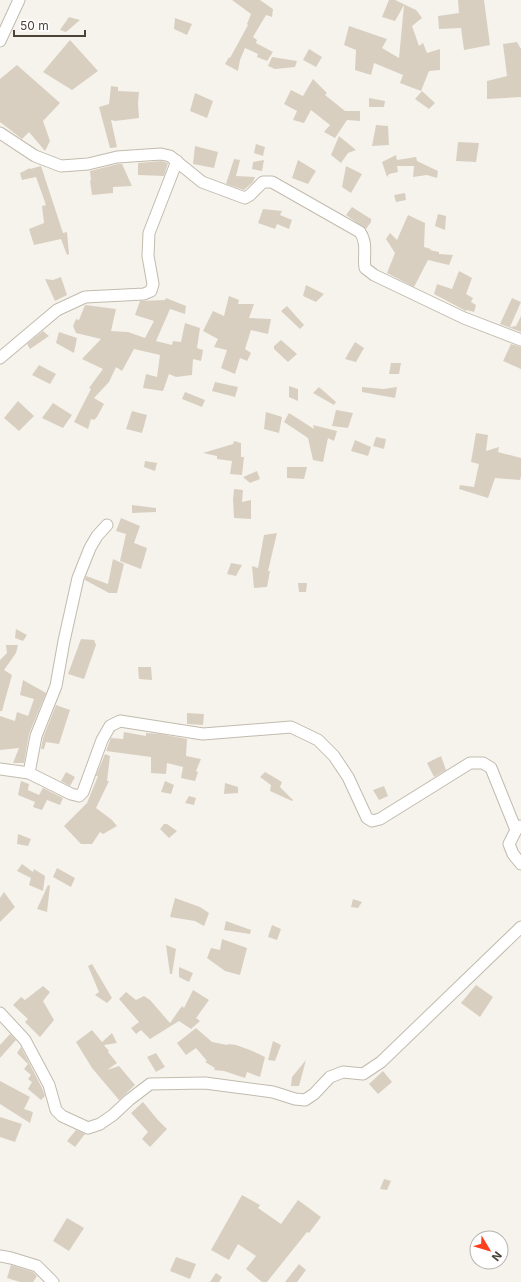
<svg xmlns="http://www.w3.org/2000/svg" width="521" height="1282" viewBox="0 0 521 1282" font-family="Inter,sans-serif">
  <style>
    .building { fill: #d8cfc1 }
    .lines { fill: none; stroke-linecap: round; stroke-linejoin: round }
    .minor-casing { stroke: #c2bbae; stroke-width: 13 }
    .minor { stroke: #fff; stroke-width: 11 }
  </style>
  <rect width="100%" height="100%" fill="#f6f3ec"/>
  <g class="building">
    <path d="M232 0H260L273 9 272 17 266 15 253 37 257 40 256 43 273 52 267 61 257 57 258 54 245 48 240 60 238 71 225 64 229 57 230 58 248 25 247 24 251 14Z"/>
    <path d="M389 0H395L416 10 422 18 412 26 419 46 423 43 427 53 440 49V70L429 71 421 91 400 83 403 75 374 63 371 75 355 70 356 50 344 45 349 26 387 39 382 48 399 58 404 5 395 21 382 17Z"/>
    <path d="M458 0H484L490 45 464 50 461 28 439 29 438 16 459 13Z"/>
    <path d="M69 17 80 20 66 32 60 30Z"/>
    <path d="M175 18 192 24 187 35 174 29Z"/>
    <path d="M70 40 98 71 72 90 43 72Z"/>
    <path d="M517 42 521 49V97L487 99V81L507 76 503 44Z"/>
    <path d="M309 49 322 57 316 67 303 60Z"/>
    <path d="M272 57 297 61 295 67 275 69 268 66Z"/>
    <path d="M17 65 60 103 43 121 50 141 45 151 29 132 22 139 0 122V79Z"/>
    <path d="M313 79 327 93 325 95 345 111H360V121L347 120 335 138 324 132 330 125 311 110 304 123 293 120 297 111 284 104 291 90 303 96Z"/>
    <path d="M111 86 118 87V91L139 92 138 103 139 118 115 121 111 120 117 147 112 148H110L99 107 109 104Z"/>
    <path d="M422 91 435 103 429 109 415 99Z"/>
    <path d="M195 93 213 101 207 118 190 111Z"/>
    <path d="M369 98 385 101 384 107H369Z"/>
    <path d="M376 125 388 126 389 145 372 146Z"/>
    <path d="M339 136 356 150 348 153 341 163 331 155Z"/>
    <path d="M458 142 479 143 476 162 456 161Z"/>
    <path d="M256 144 265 147 263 156 254 153Z"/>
    <path d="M195 146 218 152 214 168 193 164Z"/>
    <path d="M396 155 397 160 416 157 417 161 438 171 437 178 427 175 413 177 414 166H397L398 172 389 174 387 177 382 162Z"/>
    <path d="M234 159 240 160 236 176 255 177 253 182 244 190 226 184Z"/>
    <path d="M264 160 262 171 252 169 253 162Z"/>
    <path d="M298 160 316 171 308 184 292 178Z"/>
    <path d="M161 161 168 163 164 176 138 175V163Z"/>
    <path d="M118 164H122L132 186 113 187V193L92 195 90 181 91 180 90 171Z"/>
    <path d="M41 166 63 233 67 232 69 254 67 255 61 239 34 245 29 229 44 223 42 206 46 205 36 177 22 180 20 173 30 168V169Z"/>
    <path d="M346 166 362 174 351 193 342 187Z"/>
    <path d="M405 193 406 200 396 202 394 195Z"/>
    <path d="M352 207 371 219V222L366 229 346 215Z"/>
    <path d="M263 209 282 211 280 215 292 220 289 229 277 224 275 229 258 223Z"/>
    <path d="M438 214 446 216 445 230 435 226Z"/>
    <path d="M408 215 425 223 424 247 431 249 430 250 439 252V254L453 255 449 265 428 260 414 287 387 273 395 253 386 239 390 233 397 240Z"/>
    <path d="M459 271 472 278 466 294 473 298 471 302 476 305 474 312 467 310 466 311 434 294 437 284 452 289Z"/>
    <path d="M61 277 67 295 55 301 45 279 53 280Z"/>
    <path d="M306 285 324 294 316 302 303 296Z"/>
    <path d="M229 296 239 300 238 304H254L249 318 271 319 268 334 251 330 245 349 251 353 247 361 240 358 235 374 221 368 227 350 214 347 218 339 203 331 213 311 224 316Z"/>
    <path d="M166 298 186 306 185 314 170 309 156 341 172 345 173 341 181 342 185 323 200 328 197 348 203 350 201 361 193 359 192 375 176 377 169 374 163 391 143 388 146 374 157 377 160 355 134 349 122 371 116 367 109 382 94 398 104 404 97 417 94 420 91 419 88 429 74 422 91 389 89 388 103 369 82 359 101 339 76 333 73 326 76 319 79 320 85 305 116 309 111 331 128 332 145 338 154 321 135 315 140 301 165 300Z"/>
    <path d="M512 298 521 302 510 327 516 326 521 316V332L500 324Z"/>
    <path d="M287 306 304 325 300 329 281 311Z"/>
    <path d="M43 331 49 336 30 349 27 344Z"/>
    <path d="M59 332 77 338 74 353 56 343Z"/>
    <path d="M281 340 297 354 288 362 274 349V346Z"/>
    <path d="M355 342 364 348 356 362 345 359Z"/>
    <path d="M511 344 521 347V369L503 361Z"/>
    <path d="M391 363H401L399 374H389Z"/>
    <path d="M39 365 56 374 50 384 32 375Z"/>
    <path d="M215 382 238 387 235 397 212 391Z"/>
    <path d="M289 386 298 389V401L289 397Z"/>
    <path d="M319 387 336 402 334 405 313 393Z"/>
    <path d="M362 387 384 389 397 387 395 398 362 392Z"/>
    <path d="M185 392 205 400 202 407 182 399Z"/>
    <path d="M18 401 34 416 19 431 4 418Z"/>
    <path d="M53 403 72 415 63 428 42 418Z"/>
    <path d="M336 410 353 413 348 428 332 426Z"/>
    <path d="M132 411 147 415 142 433 126 429Z"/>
    <path d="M266 412 282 417 279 433 264 429Z"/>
    <path d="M289 413 314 429 313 425 337 431 334 441 328 438 323 462 313 460 308 438 284 422Z"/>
    <path d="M476 433 488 435 486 451 499 447 498 452 521 458V476L520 480 495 478 488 498 459 489 460 485 474 487 479 464 471 462Z"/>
    <path d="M376 437 386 439 384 449 373 446Z"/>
    <path d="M355 440 371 447 368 456 351 451Z"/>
    <path d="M234 441 241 443V457H244L242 475 230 474 232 461 217 459V456L203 453 233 444Z"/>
    <path d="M145 461 157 463 155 471 144 467Z"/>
    <path d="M287 467H307L304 479 287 478Z"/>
    <path d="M257 471 260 479 250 483 243 477Z"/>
    <path d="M234 489 243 490 242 502 251 500V519L234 518 233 500Z"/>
    <path d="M132 505 156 508V512L132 513Z"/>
    <path d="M121 518 140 526 134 543 147 548 141 569 120 561 126 534 116 531Z"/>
    <path d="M277 533 268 571H270L267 587 254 588 252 566 258 568 264 535Z"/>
    <path d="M113 559 124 564 117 593H109L85 580 86 576 108 584Z"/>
    <path d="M231 563 242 565 236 576 227 574Z"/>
    <path d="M298 583H307L306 592H299Z"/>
    <path d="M16 629 27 635 23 641 15 638Z"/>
    <path d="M81 639 94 640 96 645 84 679 68 674Z"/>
    <path d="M6 645H18L16 653 4 670 12 675 2 711H0V660L7 653Z"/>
    <path d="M138 667H151L152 680 139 679Z"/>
    <path d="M23 680 46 693 29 734 24 763H13L19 748 0 750V716L15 721 17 712 28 716 34 699 20 695Z"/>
    <path d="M56 705 70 710 59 744 46 742 44 749H41L43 738Z"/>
    <path d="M187 713 204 714 203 725 187 724Z"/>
    <path d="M124 732 146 736V733L160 734 187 739 186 756 201 759 196 771 198 772 195 781 181 778 183 767 167 763 166 774 151 773V757L106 751 111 738 123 739Z"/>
    <path d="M105 754 110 756 107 781H109L96 808 112 820 117 826 103 834 100 832 92 844H81L64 826 87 803 98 776H96Z"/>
    <path d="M441 756 446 770 434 777 427 763Z"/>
    <path d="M66 772 75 777 70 786 61 781Z"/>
    <path d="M265 772 282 782 280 787 293 800 292 801 270 791 271 785 260 777Z"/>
    <path d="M21 781 29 784 28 790 39 795 43 788 63 798 60 805 47 800 42 810 33 807 35 802 18 795Z"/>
    <path d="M165 781 174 785 171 794 161 792Z"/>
    <path d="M225 783 238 787V793L224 794Z"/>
    <path d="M384 786 388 796 379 800 373 790Z"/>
    <path d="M189 796 196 798 194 805 185 803Z"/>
    <path d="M164 824H167L177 831 169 838 160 829Z"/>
    <path d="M18 834 31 839 28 846 17 844Z"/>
    <path d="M22 864 33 872 34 869 45 876 43 891 29 885 31 878 17 871Z"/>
    <path d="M57 868 75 878 71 887 53 877Z"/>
    <path d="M48 885 50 886 47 912 37 909Z"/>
    <path d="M4 892 15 907 0 922V898Z"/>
    <path d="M175 898 200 907 209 913 204 926 195 921 170 917Z"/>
    <path d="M353 899 362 902 358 908 351 907Z"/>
    <path d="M226 921 251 930 250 934 224 930Z"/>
    <path d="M272 925 281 929 277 940 268 937Z"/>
    <path d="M222 939 247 948 240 975 225 971 207 958 211 948 220 950Z"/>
    <path d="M166 945 176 949 172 974H170Z"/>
    <path d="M92 964 112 998 107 1003 95 995 99 992 88 966Z"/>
    <path d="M179 967 193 973 189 982 179 977Z"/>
    <path d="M476 985 493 997 480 1017 461 1003Z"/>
    <path d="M43 986 50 992 43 1001 54 1020 40 1037 25 1022 28 1019 13 1005 21 997 25 1000Z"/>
    <path d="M193 990 209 1000 196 1018 200 1021 191 1029 179 1021 150 1039 141 1030 136 1034 131 1028 139 1022 119 999 126 992 136 1000 144 996 150 1000 170 1023 182 1006 184 1008Z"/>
    <path d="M196 1028 212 1042 227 1045 228 1044 236 1045 250 1050 265 1057 260 1077 247 1072 245 1078 224 1071 214 1070 215 1068 205 1062 207 1061 196 1048 186 1055 177 1043Z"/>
    <path d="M92 1030 102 1042 112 1033 117 1043 104 1045 109 1051 108 1052 117 1063 107 1070 119 1066 135 1085 119 1100 92 1068 76 1042Z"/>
    <path d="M10 1034 16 1040 0 1058V1045Z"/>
    <path d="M273 1041 281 1045 275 1061 268 1060Z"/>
    <path d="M21 1047 42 1088 45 1096 41 1100 28 1089 32 1082 28 1079 31 1075 24 1069 28 1064 17 1053Z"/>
    <path d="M156 1053 165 1067 156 1072 147 1057Z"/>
    <path d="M306 1060 299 1086H291L292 1077Z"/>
    <path d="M383 1071 392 1082 378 1094 369 1084Z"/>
    <path d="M0 1081 30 1097 24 1109 33 1112 30 1123 0 1104Z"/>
    <path d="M143 1102 157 1119 167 1129 150 1147 142 1139 148 1132 131 1113Z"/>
    <path d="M0 1117 22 1124 15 1142 0 1137Z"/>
    <path d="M76 1130 85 1134 75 1147 67 1141Z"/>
    <path d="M384 1179 391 1181 387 1190 380 1189Z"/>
    <path d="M242 1195 260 1205 258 1208 281 1224 298 1200 321 1217 309 1233 307 1232 267 1282H262L246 1269 256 1256 238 1244 229 1260 211 1250Z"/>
    <path d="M67 1218 84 1228 69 1251 53 1241Z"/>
    <path d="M176 1257 196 1264 190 1279 170 1271Z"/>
    <path d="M299 1264 306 1270 297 1282H285Z"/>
    <path d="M11 1265 33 1272 37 1276 33 1282H20L7 1278Z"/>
    <path d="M216 1273 222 1277 219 1282H210Z"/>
  </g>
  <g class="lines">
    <g class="minor-casing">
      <g id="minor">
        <path d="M0 41 19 0"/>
        <path d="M0 133 35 156 61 166 88 164 117 157 161 154 170 156 202 182 245 198 250 195 263 182H272L360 232C368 244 363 255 365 268L374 275 464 318 521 340"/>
        <path d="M0 358 57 310 85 297 144 294 151 291 153 284 148 256 149 233 177 161"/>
        <path d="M0 769 29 773 71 794 79 796 83 792 102 740 110 726 120 721 203 734 291 727 318 740 334 756 348 777 367 818 372 821 380 819 470 763H483L491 768 516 830"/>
        <path d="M29 773 36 736 56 686 64 641 78 578 90 548 97 536 107 525"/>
        <path d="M520 826 516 830 509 844 513 854 521 864"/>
        <path d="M0 1013 25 1040 49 1085 56 1110 62 1116 88 1128 100 1124 113 1115 129 1100 150 1084 205 1083 273 1092 295 1099 305 1100 314 1094 330 1077 343 1072 363 1074 381 1062 521 927"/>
        <path d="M0 1256 11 1258 37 1266 53 1282"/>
      </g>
    </g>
    <use href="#minor" class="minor"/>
  </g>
  <g transform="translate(489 1250) rotate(128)"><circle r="19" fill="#ffffff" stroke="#b7b4b0"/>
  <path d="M0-3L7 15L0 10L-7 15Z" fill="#fc3f1d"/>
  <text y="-6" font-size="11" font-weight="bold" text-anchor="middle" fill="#4b4439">N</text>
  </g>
  <path d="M14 30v6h71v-6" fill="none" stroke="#4b4439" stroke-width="2"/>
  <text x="20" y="30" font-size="12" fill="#4b4439" stroke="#ffffff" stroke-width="3" paint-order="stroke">50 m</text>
</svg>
